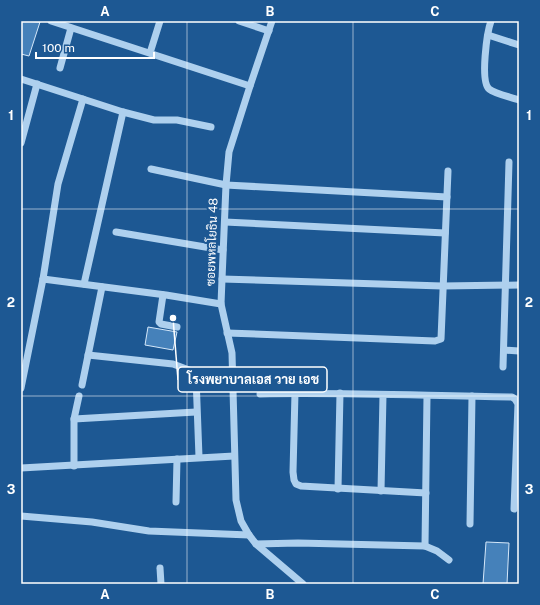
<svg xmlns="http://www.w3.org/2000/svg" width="540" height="605" viewBox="0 0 540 605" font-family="'Public Sans',Sarabun,sans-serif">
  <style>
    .building { fill: #4581ba; stroke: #d5e8fa }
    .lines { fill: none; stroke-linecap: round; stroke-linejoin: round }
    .minor { stroke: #aed0ee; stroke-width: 7 }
    .grid { fill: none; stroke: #fff; stroke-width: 1; stroke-opacity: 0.55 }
    .labels { text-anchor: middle; stroke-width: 4; stroke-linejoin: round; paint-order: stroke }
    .street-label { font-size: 12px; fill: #fff; stroke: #1d5893 }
    .leader { fill: none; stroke: #fff; stroke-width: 1.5 }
    .callout-dot { fill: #fff; stroke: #1d5893; stroke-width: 1.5 }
    .callout { fill: #1d5893; stroke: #fff; stroke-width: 1.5 }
    .callout-label { font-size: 13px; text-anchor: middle; font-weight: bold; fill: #fff }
    .neatline { fill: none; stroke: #fff; stroke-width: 1.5 }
    .grid-label { font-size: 13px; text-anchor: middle; font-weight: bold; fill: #fff }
  </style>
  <rect width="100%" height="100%" fill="#1d5893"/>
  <g class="building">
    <path d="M21 21 40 22 29 56 21 54Z"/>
    <path d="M148 327 177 332 173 350 145 345Z"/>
    <path d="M486 542 509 543 507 584H483Z"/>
  </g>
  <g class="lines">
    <g class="minor">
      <path d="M51 21 250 86 229 152 226 185 222 279 221 304 232 353 236 500 241 521 249 535 256 544 303 584"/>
      <path d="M239 21 269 31"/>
      <path d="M491 21C487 32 480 81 489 89 495 94 511 97 519 100"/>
      <path d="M488 35 519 45"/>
      <path d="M150 53 160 21"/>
      <path d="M60 68 71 28"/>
      <path d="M21 79 123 112 154 120H177L211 127"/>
      <path d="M250 86 272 21"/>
      <path d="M21 143 37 84"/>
      <path d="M151 169 226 185 447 197"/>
      <path d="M225 222 445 233"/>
      <path d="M116 232 223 250"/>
      <path d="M43 279 166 295 221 304"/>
      <path d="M222 279 442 286 519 285"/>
      <path d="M84 284 123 112"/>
      <path d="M163 295 159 322 161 324 177 327"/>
      <path d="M227 333 435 341 441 339 448 171"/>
      <path d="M504 350 519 351"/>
      <path d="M88 355 173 364 189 370 196 377 199 457"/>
      <path d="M503 367 509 162"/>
      <path d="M82 385 102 287"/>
      <path d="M21 388 43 279 58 184 83 99"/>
      <path d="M295 393 293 472 294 480 296 484 301 486 426 493"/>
      <path d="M260 394C344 392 428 396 512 397L515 399 518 404 514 509"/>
      <path d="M74 419 196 412"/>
      <path d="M74 466V419L79 396"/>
      <path d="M21 468 234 456"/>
      <path d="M338 489 340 393"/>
      <path d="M381 491 383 395"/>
      <path d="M176 502 177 459"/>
      <path d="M21 516 92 522 149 531 249 535"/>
      <path d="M470 524 472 396"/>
      <path d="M256 544 298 543 425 546 437 551 449 560"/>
      <path d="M425 546 427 396"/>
      <path d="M160 568 161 584"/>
    </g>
  </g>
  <path class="grid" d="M187 21V584M353 21V584M21 209H519M21 396H519"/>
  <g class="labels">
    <g class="street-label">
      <text transform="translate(212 242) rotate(-88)" y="4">ซอยพหลโยธิน 48</text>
    </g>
  </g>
  <path class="leader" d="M173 318L178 380"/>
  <circle class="callout-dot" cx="173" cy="318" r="4"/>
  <rect class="callout" x="178" y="367" width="149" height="25" rx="4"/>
  <g class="callout-label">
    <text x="253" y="384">โรงพยาบาลเอส วาย เอช</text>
  </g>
  <rect width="540" height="605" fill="none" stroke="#1d5893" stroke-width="44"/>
  <path d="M36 52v6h118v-6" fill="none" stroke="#ffffff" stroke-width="2"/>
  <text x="42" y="52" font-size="12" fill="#ffffff" stroke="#1d5893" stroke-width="3" paint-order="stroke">100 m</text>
  <rect x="22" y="22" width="496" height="561" class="neatline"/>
  <g class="grid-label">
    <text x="105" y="16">A</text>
    <text x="270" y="16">B</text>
    <text x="435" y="16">C</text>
    <text x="11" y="120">1</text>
    <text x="529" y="120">1</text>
    <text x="11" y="307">2</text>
    <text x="529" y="307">2</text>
    <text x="11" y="494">3</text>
    <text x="529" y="494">3</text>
    <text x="105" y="599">A</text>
    <text x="270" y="599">B</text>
    <text x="435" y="599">C</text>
  </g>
</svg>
